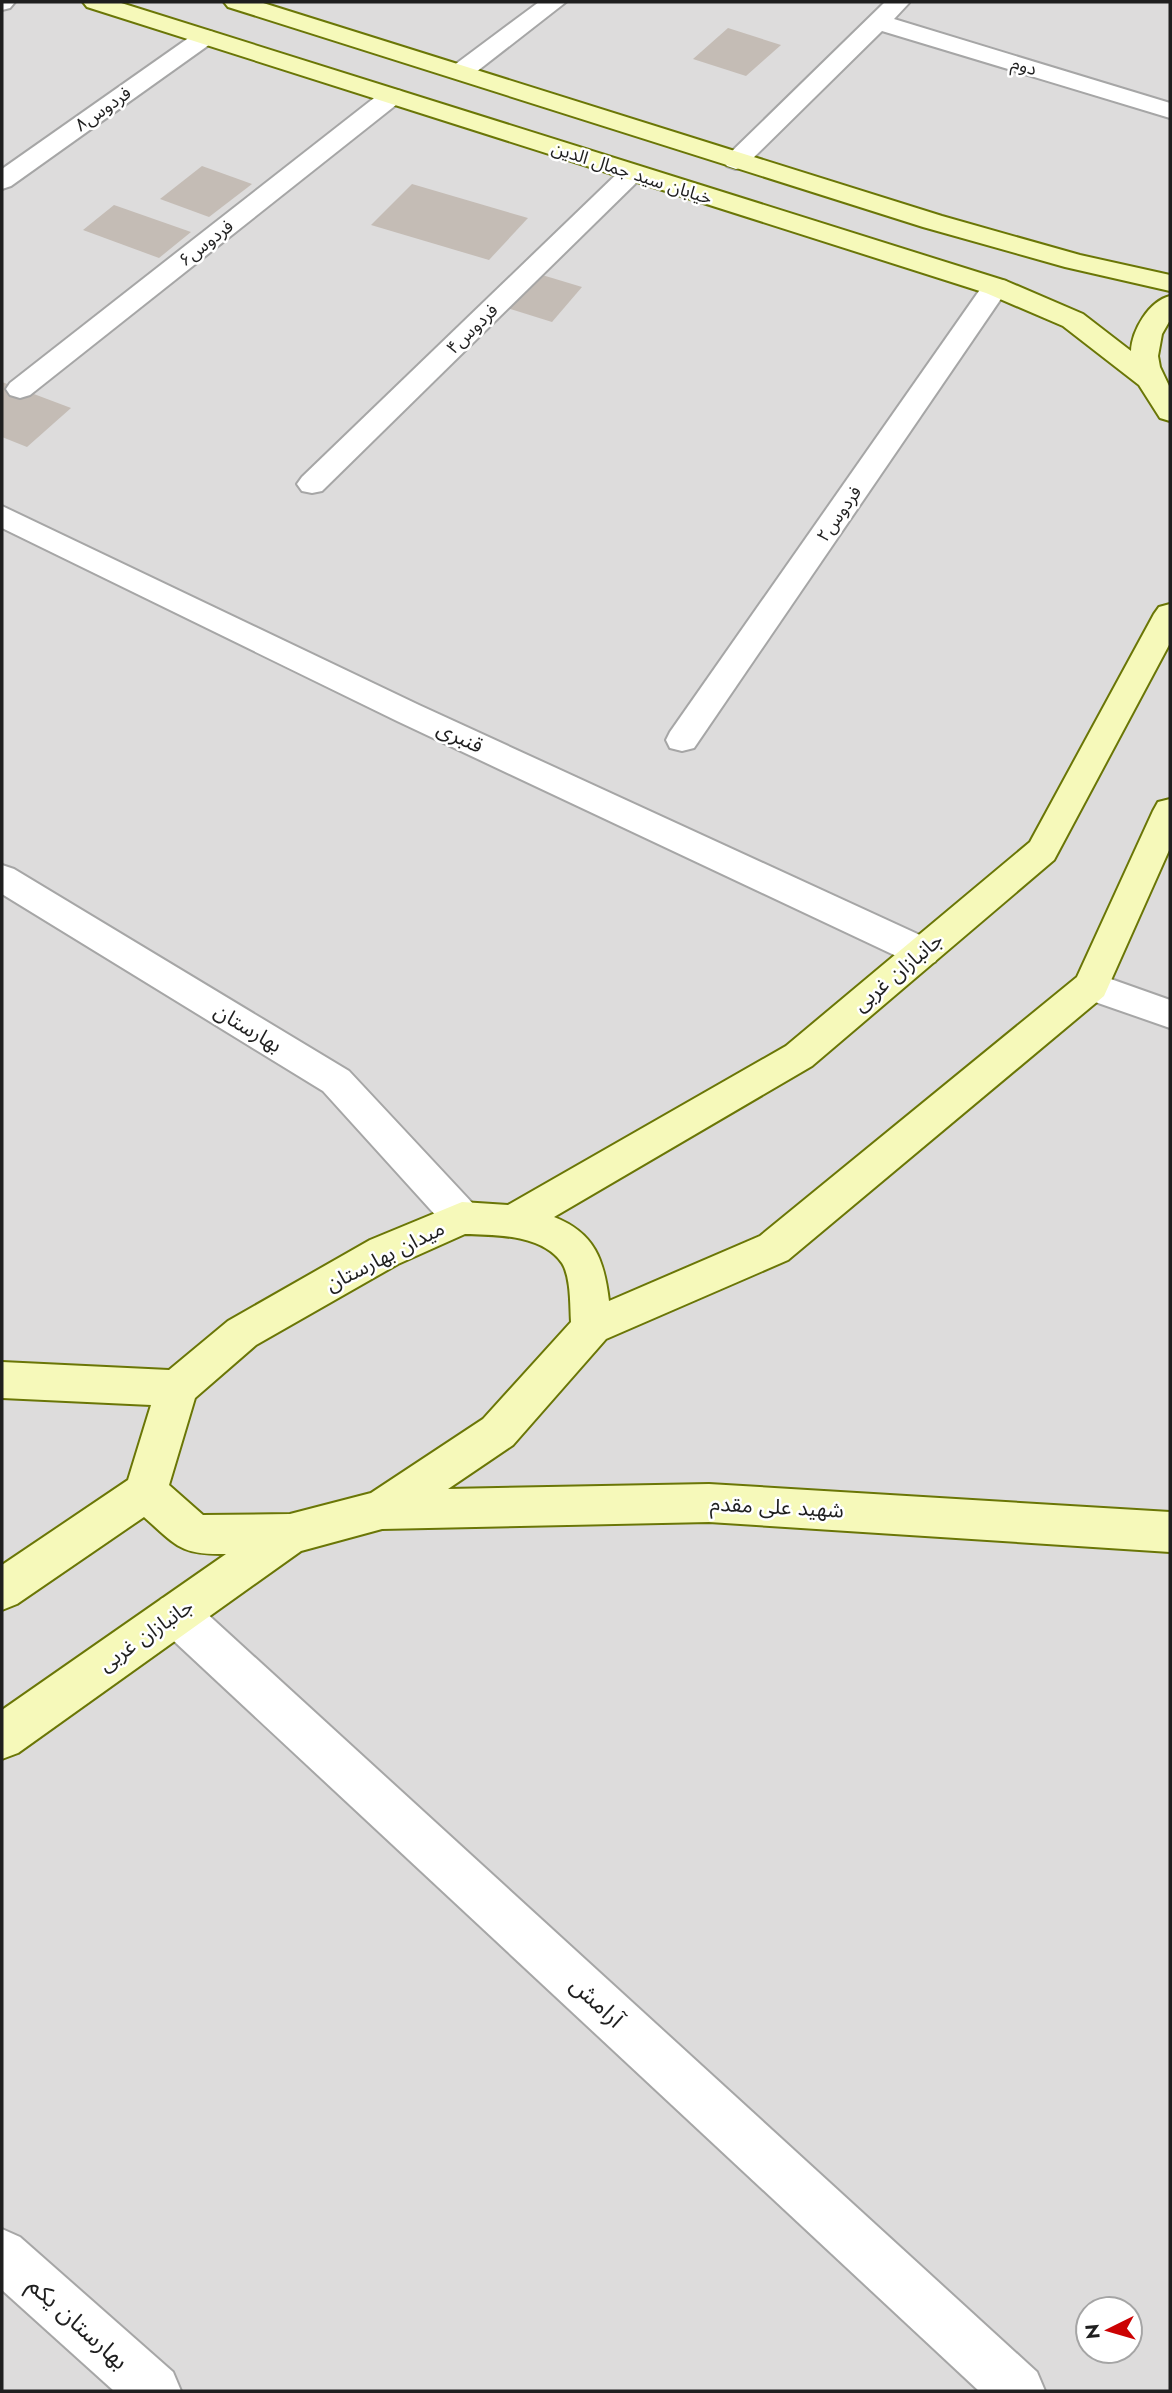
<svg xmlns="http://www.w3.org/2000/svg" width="1172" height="2393" viewBox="0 0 1172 2393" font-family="Jost,'Noto Sans Arabic',sans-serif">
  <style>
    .residential { fill: #dddcdc; fill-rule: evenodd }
    .building { fill: #c4bcb5 }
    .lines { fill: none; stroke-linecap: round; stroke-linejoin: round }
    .street-casing { stroke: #a6a6a6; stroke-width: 4 }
    .secondary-casing { stroke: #6a7606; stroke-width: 4 }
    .street { fill: #fff; fill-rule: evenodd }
    .secondary { fill: #f6f9ba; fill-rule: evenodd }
    .labels { text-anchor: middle; stroke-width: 5; stroke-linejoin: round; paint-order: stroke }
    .far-street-label { font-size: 18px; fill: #1f1f1f; stroke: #fff }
    .street-label { font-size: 21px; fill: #1f1f1f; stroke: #fff }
    .near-street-label { font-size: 24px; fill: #1f1f1f; stroke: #fff }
  </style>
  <rect width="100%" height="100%" fill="#f0ece5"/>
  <path class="residential" d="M2 2H1170V2391H2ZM1088 2309H1130V2351H1088Z"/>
  <g class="building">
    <path d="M728 28 781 45 746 76 693 59Z"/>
    <path d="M202 166 252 184 209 217 160 199Z"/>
    <path d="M412 184 528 218 489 260 371 225Z"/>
    <path d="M114 205 191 232 159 258 83 230Z"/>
    <path d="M519 268 582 287 552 322 488 302Z"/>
    <path d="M2 382 71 408 27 447 2 437Z"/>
  </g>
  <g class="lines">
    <g class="street-casing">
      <g id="street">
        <path d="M2 2H15L10 8 2 10Z"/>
        <path d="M539 2H566L471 76 462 78 453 76 450 71 453 66Z"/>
        <path d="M885 2 909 3 894 19 1170 103V118L882 31 745 166 736 169 727 166 723 161 727 156Z"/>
        <path d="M205 30 213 32 217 37 213 42 11 186 2 189V169L197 32Z"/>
        <path d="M392 89 401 91 404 96 401 101 30 395 20 398 10 395 6 389 10 383 383 91Z"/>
        <path d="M632 165 641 168 645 173 641 178 322 491 312 493 302 491 297 484 302 477 623 168Z"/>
        <path d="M996 279 1006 281 1009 287 694 748 682 751 670 748 666 740 670 732 986 281Z"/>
        <path d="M2 506 419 705 935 942 940 952 935 962 922 965 909 962 397 721 2 528Z"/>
        <path d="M2 865 14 869 349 1071 476 1207 481 1218 476 1229 462 1234 448 1229 323 1091 2 894Z"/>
        <path d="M1091 972 1170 1000V1028L1078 996 1073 986 1078 976Z"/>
        <path d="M176 1593 191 1599 1037 2372 1045 2391H979L161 1629 154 1614 161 1599Z"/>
        <path d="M2 2229 20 2237 173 2372 181 2391H114L2 2290Z"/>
      </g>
    </g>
    <g class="secondary-casing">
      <g id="secondary">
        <path d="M83 2H118L1006 281 1083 314 1131 351C1132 330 1149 301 1170 296V320L1162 334 1158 356 1160 367 1170 388V421L1160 418 1139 385 1063 326 986 293 87 7Z"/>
        <path d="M224 2H260L942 216 1080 255 1170 275V291L1065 267 923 227 228 7Z"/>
        <path d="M1170 604V643L1054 860 812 1066 554 1217C595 1233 604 1260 609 1301L760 1236 1077 977 1153 811 1158 802 1170 799V848L1104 996 788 1260 606 1339 513 1445 448 1489 709 1484 1170 1512V1552L709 1522 382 1529 301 1551 18 1753 2 1759V1710L226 1554C180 1555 177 1546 144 1517L17 1604 2 1610V1565L128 1480 151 1405 2 1398V1362L169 1370 228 1321 370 1240 462 1202 508 1205 786 1046 1030 842 1154 614 1159 607ZM465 1234C495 1235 542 1234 562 1263 571 1277 570 1305 571 1322L483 1419 371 1493 290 1514 203 1515 169 1485 195 1398 256 1345 398 1264Z"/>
      </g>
    </g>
    <use href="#street" class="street"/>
    <use href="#secondary" class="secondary"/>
  </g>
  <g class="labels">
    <g class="far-street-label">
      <text transform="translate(1024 66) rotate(17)" y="6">دوم</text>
      <text transform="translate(103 109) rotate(-35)" y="6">فردوس۸</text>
      <text transform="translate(632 173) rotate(18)" y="6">خیابان سید جمال الدین</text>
      <text transform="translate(206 243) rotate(-38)" y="6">فردوس۶</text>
      <text transform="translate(472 329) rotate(-44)" y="6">فردوس۴</text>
      <text transform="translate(839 514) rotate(-55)" y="6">فردوس۲</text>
    </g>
    <g class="street-label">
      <text transform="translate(460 737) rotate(25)" y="7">قنبری</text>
      <text transform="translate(898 972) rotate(-40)" y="7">جانبازان غربی</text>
      <text transform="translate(248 1028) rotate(31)" y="7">بهارستان</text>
      <text transform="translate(385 1256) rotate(-27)" y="7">میدان بهارستان</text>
      <text transform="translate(777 1507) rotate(3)" y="7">شهید علی مقدم</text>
      <text transform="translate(146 1635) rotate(-35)" y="7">جانبازان غربی</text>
    </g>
    <g class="near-street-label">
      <text transform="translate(597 2002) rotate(43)" y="8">آرامش</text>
      <text transform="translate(78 2323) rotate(42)" y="8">بهارستان یکم</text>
    </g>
  </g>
  <rect width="1172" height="2393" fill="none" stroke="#1f1f1f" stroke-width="7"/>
  <g transform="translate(1109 2330) rotate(265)"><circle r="33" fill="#ffffff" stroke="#a5a5a5" stroke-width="2"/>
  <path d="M0-5L12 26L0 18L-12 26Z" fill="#cc0203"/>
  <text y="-10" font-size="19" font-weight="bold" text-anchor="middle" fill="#1f1f1f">N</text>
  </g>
</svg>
